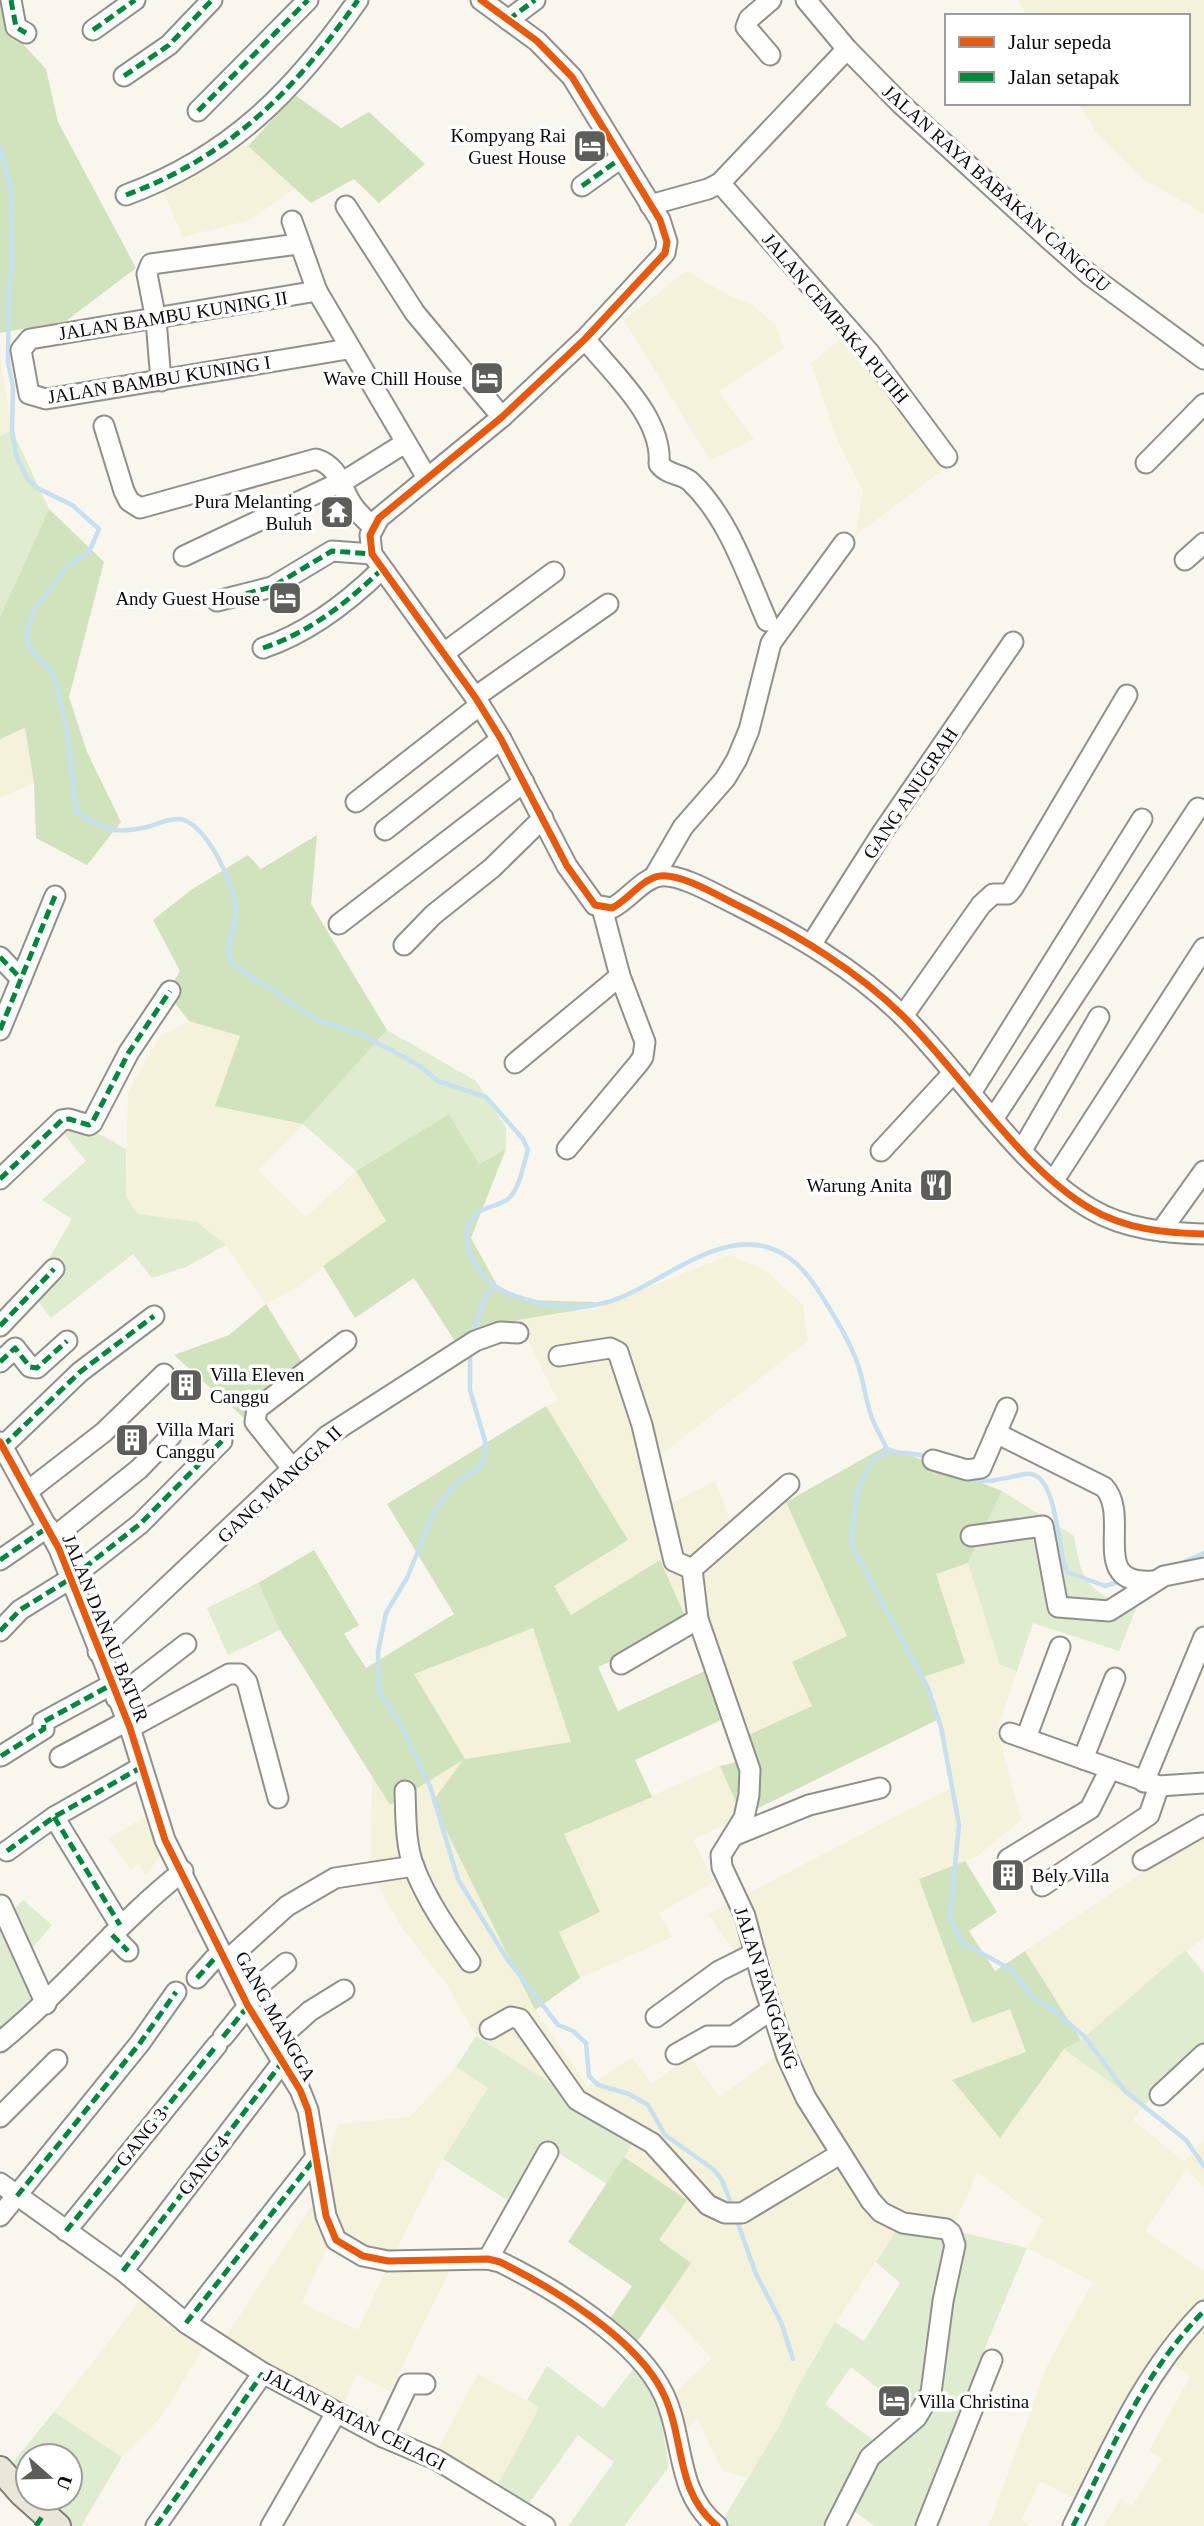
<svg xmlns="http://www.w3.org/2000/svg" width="1204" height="2526" viewBox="0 0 1204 2526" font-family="'Times New Roman',serif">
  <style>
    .farmland { fill: #f4f2da; fill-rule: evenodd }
    .green { fill: #e0eccf; fill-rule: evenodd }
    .forest { fill: #d0e3bd; fill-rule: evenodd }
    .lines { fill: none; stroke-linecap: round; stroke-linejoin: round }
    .stream { stroke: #c6e0f0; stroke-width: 4.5 }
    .minor-casing { stroke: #91908c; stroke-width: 23 }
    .major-casing { stroke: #7e7e7a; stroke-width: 28 }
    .minor { stroke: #fefefc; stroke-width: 19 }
    .major { stroke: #eae6d8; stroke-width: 24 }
    .quiet { stroke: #00873e; stroke-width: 5; stroke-dasharray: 10 5; stroke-linecap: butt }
    .cycleway-casing { stroke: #fff; stroke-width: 11 }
    .cycleway { stroke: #e8590c; stroke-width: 7 }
    .labels { text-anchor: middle; stroke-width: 7; stroke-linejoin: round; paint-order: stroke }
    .poi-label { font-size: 19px; fill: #0a0a0a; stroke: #fff; text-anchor: end }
    .street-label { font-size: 19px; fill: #0a0a0a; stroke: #fff }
  </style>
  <rect width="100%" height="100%" fill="#f8f6ed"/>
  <g class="farmland">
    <path d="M1018 0H1204V214L1144 179 1096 132 1079 103H1188V16H1027Z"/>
    <path d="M248 146 295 188 250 220 183 237 163 191 237 148Z"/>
    <path d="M686 271 728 295 751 304 775 324 784 348 718 392 754 439 710 460 624 320Z"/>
    <path d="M847 334 948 466 855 536 863 492 837 439 811 363Z"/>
    <path d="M0 356 12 430 0 436Z"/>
    <path d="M25 728 34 783 0 798V739Z"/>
    <path d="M189 1021 240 1036 216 1106 303 1124 258 1170 306 1217 356 1171 386 1221 296 1288 266 1304 226 1245 197 1223 138 1214 126 1196 128 1093 159 1037Z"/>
    <path d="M730 1255 766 1271 803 1305 808 1341 641 1470 658 1510 715 1481 732 1526 786 1502 847 1636 812 1706 737 1740 659 1560 571 1615 554 1586 628 1540 546 1406 558 1401 518 1320 594 1309Z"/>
    <path d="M968 1563 1000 1665 1017 1671 997 1730 1021 1820 976 1857 919 1878 972 2023 1010 2008 1026 2053 952 2081 1000 2138 1064 2049 1143 2106 1133 2120 1184 2162 1204 2140V2188L1187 2168 1145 2231 1204 2271V2526H1103L1121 2499 1132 2506 1162 2459 1149 2451 1191 2375 1172 2364 1081 2502 1040 2481 1021 2520 1032 2526H989L1047 2366 1093 2282 1028 2248 1043 2220 977 2172 952 2230 900 2224 814 2356 780 2425 749 2478 723 2471 697 2418 666 2451 659 2408 712 2358 662 2305 691 2263 659 2240 686 2200 624 2157 636 2137 476 2036 448 1986 402 1928 370 1871 372 1776 390 1805 413 1674 533 1628 572 1742 465 1759 432 1802 535 2010 588 2087 632 2057 651 2084 690 2057 719 2097 796 2042 708 1914 951 1788 937 1720 923 1677 936 1573Z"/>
    <path d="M720 1766 742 1816 693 1840 714 1882 659 1913 672 1937 580 1978 559 1931 600 1912 564 1834Z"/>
    <path d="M155 1810 165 1849 146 1875 138 1863 131 1870 109 1839Z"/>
    <path d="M1204 1832V1937L1081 2040 1025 1951Z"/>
    <path d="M456 2067 488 2087 443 2159 386 2269 457 2256 390 2391 356 2374 340 2414 221 2345 316 2198 338 2124 410 2117ZM329 2243 386 2270 358 2330 301 2303Z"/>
    <path d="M147 2292 207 2342 161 2417 122 2457 54 2412Z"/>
    <path d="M478 2374 540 2408 492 2496 432 2460Z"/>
  </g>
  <g class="green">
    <path d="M12 430 49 509 0 617V436Z"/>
    <path d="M387 1030 476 1081 506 1128V1149L479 1164 449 1114 356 1171 303 1124Z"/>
    <path d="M61 1113 126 1149V1196L138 1214 197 1222 226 1245 186 1267 152 1278 133 1254 51 1318 30 1291 72 1219 42 1200 86 1161 56 1124Z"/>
    <path d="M1002 1491 1074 1536C1081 1572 1081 1586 1117 1602L1142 1594 1119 1651 1033 1623 1017 1671 1000 1665 968 1563Z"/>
    <path d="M258 1583 280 1630 228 1655 207 1608Z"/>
    <path d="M23 1900 52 1925 17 1966 47 1992 0 2048V1924Z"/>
    <path d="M1185 1950 1204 1973V2054L1143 2106 1064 2049 1081 2040Z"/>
    <path d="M476 2036 637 2137 607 2184 543 2143 507 2200 443 2159 488 2088 456 2067Z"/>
    <path d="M900 2224 952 2230 1027 2248 989 2338 920 2526H875L842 2502 831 2526H719L780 2425 800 2383 835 2322 864 2341 900 2283 876 2262ZM851 2367 907 2411 881 2446 825 2404Z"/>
    <path d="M638 2363 659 2408 669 2467 624 2526H568L614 2462 578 2435 522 2513 492 2496 539 2408 527 2400 547 2366 603 2408Z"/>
    <path d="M54 2412 122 2457 81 2526H71L37 2498H70V2456H28V2491L5 2472Z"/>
  </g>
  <g class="forest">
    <path d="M0 0 9 29 46 69 58 122 136 268 66 321 0 333Z"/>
    <path d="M295 95 341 128 369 112 425 164 379 203 354 179 311 203 248 146Z"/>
    <path d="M49 509 104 562 69 697 87 752 121 822 87 865 36 838 34 783 25 728 0 739V617Z"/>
    <path d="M317 835 311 904 387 1030 303 1124 215 1106 240 1036 189 1021 167 993 180 971 153 920 191 890 248 855 261 869Z"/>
    <path d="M449 1114 479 1164 506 1149 471 1238 497 1285 525 1300 594 1302 597 1307 518 1320 460 1349 414 1278 355 1318 323 1266 386 1221 356 1171Z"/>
    <path d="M266 1304 303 1364 254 1427 174 1355 229 1335Z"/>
    <path d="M546 1406 628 1540 554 1586 571 1615 660 1560 689 1625 598 1667 618 1711 709 1669 732 1715 635 1760 652 1797 564 1834 600 1912 559 1932 580 1978 535 2010 432 1802 463 1760 390 1805 280 1630 258 1583 314 1550 359 1625 344 1634 366 1668 454 1614 387 1504ZM533 1628 571 1742 465 1759 414 1674Z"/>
    <path d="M886 1446 1002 1491 968 1563 936 1574 965 1663 923 1677 937 1720 742 1816 720 1766 741 1761 737 1740 812 1706 792 1662 847 1636 786 1502Z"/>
    <path d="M965 1861 997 1912 969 1931 995 1971 1025 1951 1081 2040 1064 2049 1000 2138 952 2080 1026 2052 1010 2009 972 2023 919 1879Z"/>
    <path d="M624 2157 687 2200 659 2240 691 2263 628 2355 599 2335 632 2286 568 2242Z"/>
  </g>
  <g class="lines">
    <g class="stream">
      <path d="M0 147 11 188 12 272 9 284 8 362 13 387 12 429 16 455 27 478 37 488 72 505 99 529 89 552 68 566 35 608 27 633 28 646 54 675 67 731 76 812C107 831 115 835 151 826 159 823 169 819 177 819 204 817 237 888 236 912 235 932 224 945 232 964L319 1021 358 1033 417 1064 438 1081 486 1097 523 1139 528 1150C523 1165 520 1189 508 1199 494 1210 475 1204 468 1228 463 1246 474 1264 484 1276 498 1292 516 1297 535 1302 560 1309 582 1309 608 1302 663 1286 728 1216 788 1257 805 1269 814 1284 825 1301 837 1321 849 1340 857 1362 864 1380 865 1400 872 1418 876 1429 883 1440 888 1451L921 1455 929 1460"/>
      <path d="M472 1336 485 1297 493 1287"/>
      <path d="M470 1352V1390L485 1441V1454L480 1468 457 1482 434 1512 407 1578 386 1613 378 1652 379 1691 400 1724 430 1786 458 1879 507 1959 558 2025 573 2031 586 2043 589 2076 598 2085 629 2094 648 2105 665 2135 713 2169 722 2180 732 2206"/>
      <path d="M888 1451 876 1457 867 1469 857 1493 851 1544 928 1688 941 1727 959 1825 950 1917 961 1942 1012 1970 1032 1997 1051 2008 1085 2037 1125 2091 1186 2140 1204 2166"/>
      <path d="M965 1478C986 1485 1004 1478 1025 1474 1058 1468 1057 1551 1067 1572L1105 1586 1122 1581"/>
      <path d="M1179 1564 1204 1553"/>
      <path d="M736 2218 756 2274 781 2322 793 2359"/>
    </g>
    <g class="minor-casing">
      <g id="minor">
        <path d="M11 0 16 27 26 33"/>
        <path d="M481 0 537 41 572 77 660 220 667 242 665 253 585 339 502 417 379 518 370 535 372 554 475 697 501 739 567 866 595 905 612 908C628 900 643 878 660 876 681 873 720 897 739 906 797 935 855 969 902 1015 961 1073 1020 1168 1091 1209 1125 1229 1165 1233 1204 1234"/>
        <path d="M806 0 847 49 901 104 1051 241 1091 276 1204 359"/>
        <path d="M508 20 535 0"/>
        <path d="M93 30 135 0"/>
        <path d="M770 55 746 27 749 19 771 0"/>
        <path d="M124 76 169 45 212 0"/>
        <path d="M198 111 308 0"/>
        <path d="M720 183 869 352 947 457"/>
        <path d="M582 186 621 158"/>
        <path d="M126 195C231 156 295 90 358 0"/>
        <path d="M650 205 708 189 720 183 847 49"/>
        <path d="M346 206 415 313 502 417"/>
        <path d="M292 221 317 291 427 478"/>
        <path d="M317 291 30 339 21 350 29 394 46 399 348 349"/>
        <path d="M585 339C612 373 663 417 659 464 668 476 682 473 691 482 729 519 746 573 767 621"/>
        <path d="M161 381 156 320 147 274 151 264 298 244"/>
        <path d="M104 426 124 491 129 501 140 508 316 459C338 466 340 484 350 501 355 511 365 519 373 527"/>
        <path d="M1146 463 1204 404"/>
        <path d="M184 556 349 478 405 443"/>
        <path d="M1185 560 1204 543"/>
        <path d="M217 601 272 587 332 551 372 554"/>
        <path d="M263 648C308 633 347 603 381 570"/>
        <path d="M444 653 554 572"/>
        <path d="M475 697 608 604"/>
        <path d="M356 802 480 705"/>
        <path d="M385 830 501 739"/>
        <path d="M654 877 683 827 725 779 737 759 749 730 771 643 844 543"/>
        <path d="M339 924 524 782"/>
        <path d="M404 945 433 915 492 868 543 818"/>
        <path d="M811 945 882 833 1013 642"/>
        <path d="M0 957 21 979"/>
        <path d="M903 1016 981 905 993 894H1008L1013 888 1127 695"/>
        <path d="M0 1030 55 896"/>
        <path d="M515 1063 620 976"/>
        <path d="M971 1093 1142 819"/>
        <path d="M993 1119 1198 808"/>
        <path d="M567 1149 638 1064 643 1057 645 1042 620 976 602 908"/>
        <path d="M1022 1150 1099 1017"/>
        <path d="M881 1151 953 1073"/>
        <path d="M0 1179 62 1120 69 1119 89 1125 92 1123 129 1052 170 991"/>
        <path d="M1054 1180 1204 948"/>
        <path d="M1161 1231 1204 1171"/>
        <path d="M0 1326 54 1269"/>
        <path d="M559 1356 610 1348 618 1352 642 1425 674 1561 692 1569"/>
        <path d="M0 1362 15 1348 30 1367 37 1368 67 1341"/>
        <path d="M996 1433 1104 1487C1132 1517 1087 1586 1153 1581"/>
        <path d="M0 1442 59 1549 130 1728 165 1840 248 2006 300 2090 308 2110 326 2216 336 2240 363 2256 388 2261 488 2259 500 2262C553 2288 639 2340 664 2395 685 2440 675 2492 717 2526"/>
        <path d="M3 1446 80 1372 154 1316"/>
        <path d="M933 1460 967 1470 981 1468 1007 1408"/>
        <path d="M291 1467 255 1422 257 1409 346 1341"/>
        <path d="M789 1484 692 1569 698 1619 750 1770 749 1795 744 1818 721 1855 722 1867 745 1916 762 1980 787 2057 806 2098 871 2201 881 2212 903 2223 946 2229 951 2233 955 2245 943 2301 931 2393 916 2418 870 2457 835 2526"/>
        <path d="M28 1491 104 1432 164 1374"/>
        <path d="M971 1536 1043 1526 1058 1607 1109 1611 1164 1576 1204 1568"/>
        <path d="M54 1537 139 1469 171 1436"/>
        <path d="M0 1560 48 1527"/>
        <path d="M0 1631 20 1610 70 1579 140 1524 222 1441"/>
        <path d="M98 1652 327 1436 475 1341 500 1332 518 1333"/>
        <path d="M621 1664 698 1619"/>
        <path d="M116 1698 186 1644"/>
        <path d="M130 1728 229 1674H240L247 1682 278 1798"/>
        <path d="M1010 1733 1159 1786 1204 1783"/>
        <path d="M1026 1738 1060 1647"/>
        <path d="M1 1756 44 1729 43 1722 111 1685"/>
        <path d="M60 1757 127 1721"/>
        <path d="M1083 1759 1115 1678"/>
        <path d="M1144 1782 1204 1637"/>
        <path d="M405 1791C406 1815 405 1844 414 1867 427 1901 449 1932 470 1962"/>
        <path d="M54 1817 120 1925"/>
        <path d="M733 1836 809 1805 880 1788"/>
        <path d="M7 1851 54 1817 140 1768"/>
        <path d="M1008 1859 1090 1809 1110 1769"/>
        <path d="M1143 1860 1204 1825"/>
        <path d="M1042 1886 1149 1815 1159 1786"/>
        <path d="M1 1905 46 2004"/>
        <path d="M112 1935 128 1951"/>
        <path d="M226 1961 287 1906 335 1878 414 1866"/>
        <path d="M197 1978 214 1959 222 1954"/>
        <path d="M244 1998 286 1963"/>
        <path d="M656 2017 719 1971 755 1953"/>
        <path d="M490 2029 511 2017 520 2019 577 2100 652 2143 708 2205 725 2213H742L840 2154"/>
        <path d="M223 2037 248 2006"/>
        <path d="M0 2042C65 1989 117 1923 183 1871"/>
        <path d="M273 2044 310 2011 344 1990"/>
        <path d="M676 2054 708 2036H733L771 2010"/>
        <path d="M1160 2095 1204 2054"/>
        <path d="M0 2117 57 2060"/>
        <path d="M0 2183 123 2271 186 2323 263 2373 383 2437 437 2460 545 2526"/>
        <path d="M0 2216 140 2043 176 1992"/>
        <path d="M66 2231 217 2045"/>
        <path d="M488 2259 548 2152"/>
        <path d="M123 2271 284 2060"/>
        <path d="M186 2323 316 2157"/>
        <path d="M383 2437 408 2384H425"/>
        <path d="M156 2526 263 2373"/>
        <path d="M271 2526 336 2413"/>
        <path d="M926 2526 992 2360"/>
        <path d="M1073 2526C1111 2450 1144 2372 1204 2311"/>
      </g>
    </g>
    <g class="major-casing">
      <path id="major" d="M0 2469 22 2494 58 2526"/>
    </g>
    <use href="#minor" class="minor"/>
    <use href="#major" class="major"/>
    <g class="quiet">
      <path d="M11 0 16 27 26 33"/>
      <path d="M508 20 535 0"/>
      <path d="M93 30 135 0"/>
      <path d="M124 76 169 45 212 0"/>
      <path d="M198 111 308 0"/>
      <path d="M582 186 621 158"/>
      <path d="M126 195C231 156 295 90 358 0"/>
      <path d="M217 601 272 587 332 551 372 554"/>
      <path d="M263 648C308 633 347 603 381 570"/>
      <path d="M0 957 21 979"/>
      <path d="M0 1030 55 896"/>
      <path d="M0 1179 62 1120 69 1119 89 1125 92 1123 129 1052 170 991"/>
      <path d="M0 1326 54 1269"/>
      <path d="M0 1362 15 1348 30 1367 37 1368 67 1341"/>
      <path d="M3 1446 80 1372 154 1316"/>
      <path d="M0 1560 48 1527"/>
      <path d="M0 1631 20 1610 70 1579 140 1524 222 1441"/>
      <path d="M1 1756 44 1729 43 1722 111 1685"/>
      <path d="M54 1817 120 1925"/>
      <path d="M7 1851 54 1817 140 1768"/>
      <path d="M112 1935 128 1951"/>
      <path d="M197 1978 214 1959 222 1954"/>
      <path d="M223 2037 248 2006"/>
      <path d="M17 2196 140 2043 176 1992"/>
      <path d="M66 2231 217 2045"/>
      <path d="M123 2271 284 2060"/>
      <path d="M186 2323 316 2157"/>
      <path d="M36 2526 44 2514"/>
      <path d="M156 2526 263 2373"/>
      <path d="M1073 2526C1111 2450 1144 2372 1204 2311"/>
    </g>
    <g class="cycleway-casing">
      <g id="cycleway">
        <path d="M481 0 537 41 572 77 660 220 667 242 665 253 585 339 502 417 379 518 370 535 372 554 475 697 501 739 567 866 595 905 612 908C628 900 643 878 660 876 681 873 720 897 739 906 797 935 855 969 902 1015 961 1073 1020 1168 1091 1209 1125 1229 1165 1233 1204 1234"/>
        <path d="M0 1442 59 1549 130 1728 165 1840 248 2006 300 2090 308 2110 326 2216 336 2240 363 2256 388 2261 488 2259 500 2262C553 2288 639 2340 664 2395 685 2440 675 2492 717 2526"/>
      </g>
    </g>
    <use href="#cycleway" class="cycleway"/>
  </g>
  <defs>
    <g id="hotel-square" transform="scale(1.75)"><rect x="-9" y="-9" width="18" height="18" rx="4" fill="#5d5d59" stroke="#fff"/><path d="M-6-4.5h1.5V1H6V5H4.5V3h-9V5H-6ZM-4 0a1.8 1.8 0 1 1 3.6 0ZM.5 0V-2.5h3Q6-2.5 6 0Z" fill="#fff"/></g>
    <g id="temple-square" transform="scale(1.75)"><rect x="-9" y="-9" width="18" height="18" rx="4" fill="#5d5d59" stroke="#fff"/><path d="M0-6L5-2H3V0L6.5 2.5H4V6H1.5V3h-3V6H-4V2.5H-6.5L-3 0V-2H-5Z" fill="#fff"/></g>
    <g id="restaurant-square" transform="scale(1.75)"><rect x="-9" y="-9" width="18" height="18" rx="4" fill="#5d5d59" stroke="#fff"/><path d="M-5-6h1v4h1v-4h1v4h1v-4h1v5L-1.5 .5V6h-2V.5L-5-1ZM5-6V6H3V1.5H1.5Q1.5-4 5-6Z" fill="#fff"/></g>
    <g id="building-square" transform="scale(1.75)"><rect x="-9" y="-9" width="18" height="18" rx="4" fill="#5d5d59" stroke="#fff"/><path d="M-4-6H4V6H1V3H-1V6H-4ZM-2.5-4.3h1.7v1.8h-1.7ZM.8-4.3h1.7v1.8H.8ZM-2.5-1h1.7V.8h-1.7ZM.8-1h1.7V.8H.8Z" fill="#fff"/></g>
  </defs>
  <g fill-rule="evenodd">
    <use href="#hotel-square" x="590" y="146"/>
    <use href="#hotel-square" x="487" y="378"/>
    <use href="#temple-square" x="337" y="512"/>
    <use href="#hotel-square" x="285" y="598"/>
    <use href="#restaurant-square" x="936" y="1185"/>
    <use href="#building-square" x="186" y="1385"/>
    <use href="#building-square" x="132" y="1440"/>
    <use href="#building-square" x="1008" y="1875"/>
    <use href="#hotel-square" x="894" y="2401"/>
  </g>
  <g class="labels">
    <g class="poi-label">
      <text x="566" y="142">Kompyang Rai<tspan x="566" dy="22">Guest House</tspan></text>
      <text x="462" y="385">Wave Chill House</text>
      <text x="312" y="508">Pura Melanting<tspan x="312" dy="22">Buluh</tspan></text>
      <text x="260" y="605">Andy Guest House</text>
      <text x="912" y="1192">Warung Anita</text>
      <text x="210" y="1381" text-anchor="start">Villa Eleven<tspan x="210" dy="22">Canggu</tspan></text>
      <text x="156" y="1436" text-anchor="start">Villa Mari<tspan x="156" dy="22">Canggu</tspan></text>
      <text x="1032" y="1882" text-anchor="start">Bely Villa</text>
      <text x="918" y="2408" text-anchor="start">Villa Christina</text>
    </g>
    <g class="street-label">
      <text transform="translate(997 188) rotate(42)" y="7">JALAN RAYA BABAKAN CANGGU</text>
      <text transform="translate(173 315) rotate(-9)" y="7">JALAN BAMBU KUNING II</text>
      <text transform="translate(836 318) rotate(50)" y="7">JALAN CEMPAKA PUTIH</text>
      <text transform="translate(159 379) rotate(-9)" y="7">JALAN BAMBU KUNING I</text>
      <text transform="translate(910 793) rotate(-56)" y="7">GANG ANUGRAH</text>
      <text transform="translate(279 1484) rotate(-43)" y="7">GANG MANGGA II</text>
      <text transform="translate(106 1628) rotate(68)" y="7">JALAN DANAU BATUR</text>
      <text transform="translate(767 1988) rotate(72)" y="7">JALAN PANGGANG</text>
      <text transform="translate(276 2016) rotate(61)" y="7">GANG MANGGA</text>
      <text transform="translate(141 2137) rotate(-51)" y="7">GANG 3</text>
      <text transform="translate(203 2165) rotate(-52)" y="7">GANG 4</text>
      <text transform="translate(355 2419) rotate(27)" y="7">JALAN BATAN CELAGI</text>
    </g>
  </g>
  <rect x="945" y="14" width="245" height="91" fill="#ffffff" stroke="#9d9d9d" stroke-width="2"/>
  <rect x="959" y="37" width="35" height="10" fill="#e8590c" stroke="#9d9d9d" stroke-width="2"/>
  <text x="1008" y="49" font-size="21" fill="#0a0a0a">Jalur sepeda</text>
  <rect x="959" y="72" width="35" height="10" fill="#00873e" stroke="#9d9d9d" stroke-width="2"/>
  <text x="1008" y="84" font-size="21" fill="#0a0a0a">Jalan setapak</text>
  <g transform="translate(49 2477) rotate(110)"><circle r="33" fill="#ffffff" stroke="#9d9d9d" stroke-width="2"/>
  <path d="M0-5L12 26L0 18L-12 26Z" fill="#5d5d59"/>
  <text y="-10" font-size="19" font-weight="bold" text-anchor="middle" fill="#0a0a0a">U</text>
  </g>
</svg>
